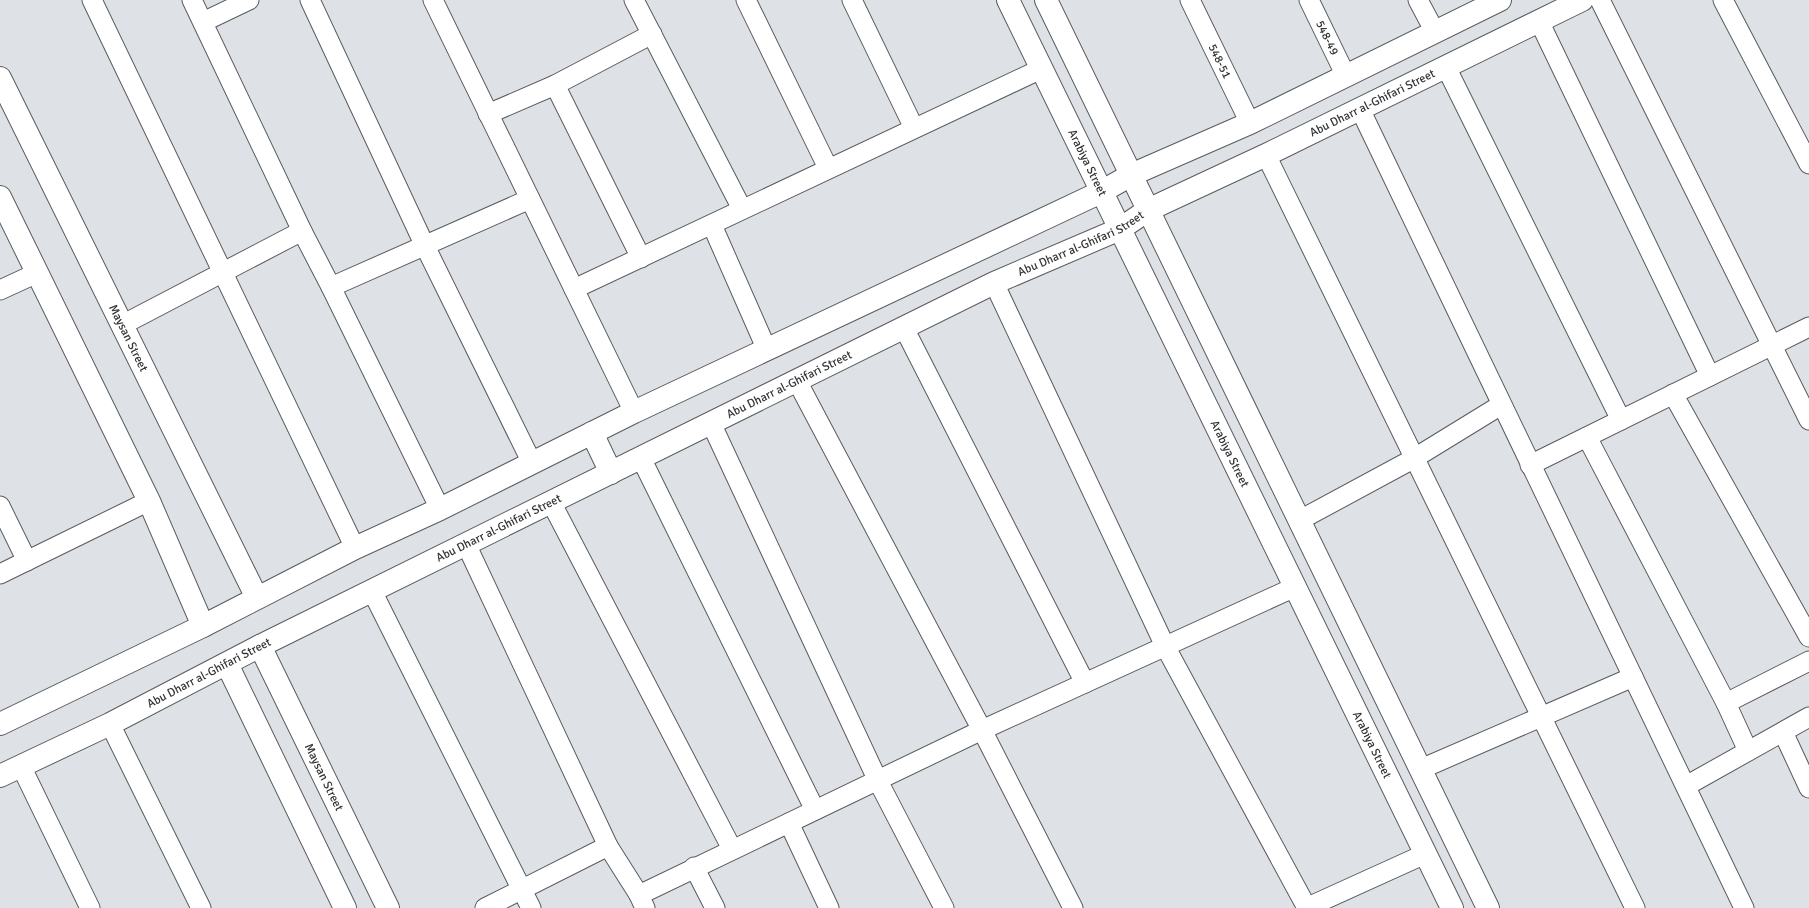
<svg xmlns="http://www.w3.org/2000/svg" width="1809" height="908" viewBox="0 0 1809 908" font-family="Signika,sans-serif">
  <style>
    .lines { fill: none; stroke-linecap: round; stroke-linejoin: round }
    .street-casing { stroke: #585b5e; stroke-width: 21 }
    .secondary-casing { stroke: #585b5e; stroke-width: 24 }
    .street { stroke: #fff; stroke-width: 19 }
    .secondary { stroke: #fff; stroke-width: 22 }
    .labels { text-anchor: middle; stroke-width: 4; stroke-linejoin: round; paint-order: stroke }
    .street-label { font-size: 12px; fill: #323335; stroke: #dee2e6 }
  </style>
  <rect width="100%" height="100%" fill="#dee2e6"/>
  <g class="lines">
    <g class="street-casing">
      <g id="street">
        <path d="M92 0 355 548"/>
        <path d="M192 0 302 231 331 287 440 509"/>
        <path d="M310 0 424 244 532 463"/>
        <path d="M433 0 634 412"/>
        <path d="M634 0 742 209"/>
        <path d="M746 0 828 168"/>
        <path d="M852 0 914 128"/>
        <path id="s1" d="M1190 0 1250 123"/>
        <path id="s2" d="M1309 0 1346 76"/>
        <path d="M1418 0 1435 32"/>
        <path d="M1600 0 1809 420"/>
        <path d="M1723 0 1809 164"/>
        <path d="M1539 21 1710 376"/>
        <path d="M203 22 249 0"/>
        <path d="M1446 67 1621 420"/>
        <path d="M555 85 641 258"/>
        <path d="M1360 109 1744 908"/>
        <path d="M488 114 555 85 652 34"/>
        <path d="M1266 155 1635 908"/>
        <path d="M712 225 767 350"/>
        <path d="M994 283 1165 646 1307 908"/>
        <path d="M331 287 530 199"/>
        <path d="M574 289 1041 69"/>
        <path d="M0 290 37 273"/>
        <path d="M122 325 302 231"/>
        <path d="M904 328 1085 683"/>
        <path d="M797 381 982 730 1073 908"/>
        <path d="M1673 394 1809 637"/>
        <path d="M711 423 878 781 944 908"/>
        <path d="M1587 437 1726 703 1748 751"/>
        <path d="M641 458 815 810"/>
        <path d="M1530 465 1809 327"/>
        <path d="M551 502 732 849"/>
        <path d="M0 506 27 561"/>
        <path d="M1300 520 1413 459 1501 405"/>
        <path d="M466 544 608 846 639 895 645 908"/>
        <path d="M0 574 149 501"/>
        <path d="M372 591 531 908"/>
        <path d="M1726 703 1809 661"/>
        <path d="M110 724 201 908"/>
        <path d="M1783 732 1809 788"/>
        <path d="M21 766 90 908"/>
        <path d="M1421 769 1633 677"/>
        <path d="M1686 786 1809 717"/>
        <path d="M789 823 829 908"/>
        <path d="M694 867 715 908"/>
        <path d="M639 895 982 730 1295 587"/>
        <path d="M485 908 608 846"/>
        <path d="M1306 908 1425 854"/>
      </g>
    </g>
    <g class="secondary-casing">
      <g id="secondary">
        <path id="s3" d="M1008 0 1452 908"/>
        <path d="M1046 0 1488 908"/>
        <path id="s4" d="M0 78 257 598"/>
        <path d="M0 197 149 501 203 626"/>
        <path d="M592 433 611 473"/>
        <path id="s5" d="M260 646 388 908"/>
        <path d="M227 664 345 908"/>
        <path d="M0 724 203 626 355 548 440 509 634 412 1101 192 1131 175 1250 123 1500 0"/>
        <path id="s6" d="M0 776 110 724 260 646 994 283 1120 229 1148 210 1266 155 1582 0"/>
      </g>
    </g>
    <use href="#street" class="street"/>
    <use href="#secondary" class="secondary"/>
  </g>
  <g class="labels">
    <g class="street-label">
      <text dy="4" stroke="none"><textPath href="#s2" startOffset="42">548-49</textPath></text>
      <text dy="4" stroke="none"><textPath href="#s1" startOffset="68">548-51</textPath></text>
      <text dy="4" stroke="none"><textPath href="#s6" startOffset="1529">Abu Dharr al-Ghifari Street</textPath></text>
      <text dy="4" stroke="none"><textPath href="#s3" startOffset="181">Arabiya Street</textPath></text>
      <text dy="4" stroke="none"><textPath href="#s6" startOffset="1205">Abu Dharr al-Ghifari Street</textPath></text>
      <text dy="4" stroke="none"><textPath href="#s4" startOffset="290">Maysan Street</textPath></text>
      <text dy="4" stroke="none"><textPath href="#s6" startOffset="881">Abu Dharr al-Ghifari Street</textPath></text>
      <text dy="4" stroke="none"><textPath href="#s3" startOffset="505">Arabiya Street</textPath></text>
      <text dy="4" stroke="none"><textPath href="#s6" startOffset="557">Abu Dharr al-Ghifari Street</textPath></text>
      <text dy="4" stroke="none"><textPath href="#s6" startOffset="233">Abu Dharr al-Ghifari Street</textPath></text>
      <text dy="4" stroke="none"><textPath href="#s3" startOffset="829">Arabiya Street</textPath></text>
      <text dy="4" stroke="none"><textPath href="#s5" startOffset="146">Maysan Street</textPath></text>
    </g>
  </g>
</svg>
